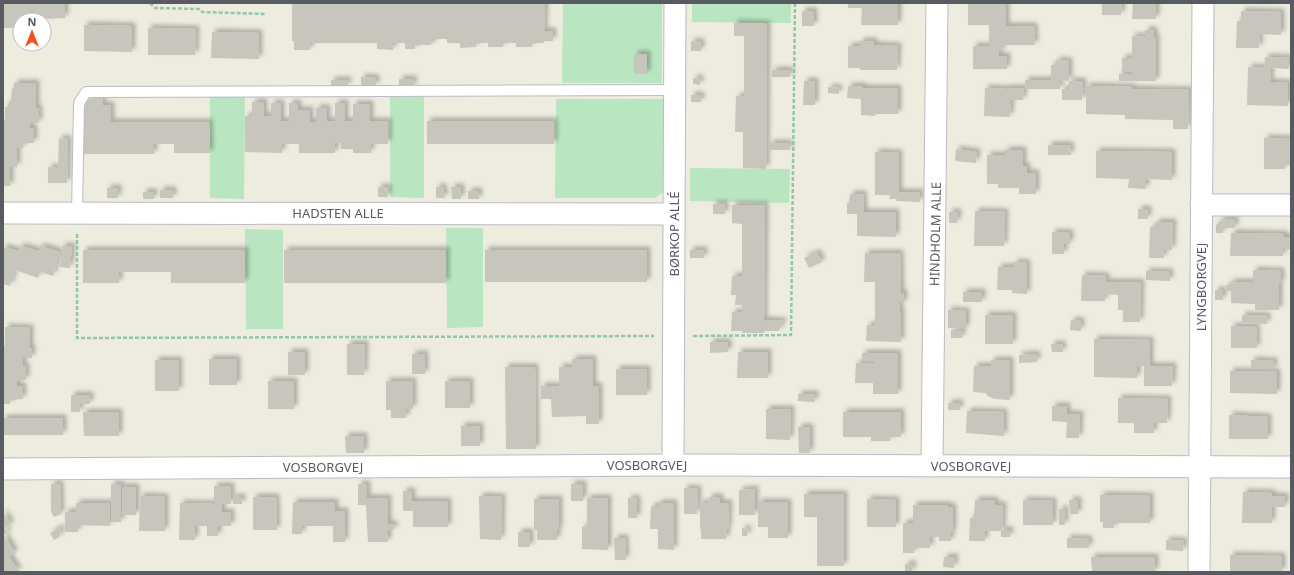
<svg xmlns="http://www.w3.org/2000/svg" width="1294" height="575" viewBox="0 0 1294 575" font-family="'Noto Sans',sans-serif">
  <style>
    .green { fill: #b9e6c0 }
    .building { fill: #c7c5bc; filter: url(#shadow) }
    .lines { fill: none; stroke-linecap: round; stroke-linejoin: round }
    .lane-casing { stroke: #babcc2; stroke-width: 12 }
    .street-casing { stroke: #babcc2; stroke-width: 23 }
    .path { stroke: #92c7a9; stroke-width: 2.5; stroke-dasharray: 4 2; stroke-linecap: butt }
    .lane { stroke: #fff; stroke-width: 10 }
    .street { stroke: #fff; stroke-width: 21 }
    .labels { text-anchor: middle; stroke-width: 3.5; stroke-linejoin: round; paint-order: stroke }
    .street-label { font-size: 13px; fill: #585b61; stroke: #fff }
  </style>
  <defs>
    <filter id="shadow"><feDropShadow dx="3.5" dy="-3.5" stdDeviation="2" flood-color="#0004"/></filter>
  </defs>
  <rect width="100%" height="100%" fill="#edecdf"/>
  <g class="green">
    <path d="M563 3H662V83H562Z"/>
    <path d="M692 3H791V23L692 22Z"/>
    <path d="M210 97H245L244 199 210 198Z"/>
    <path d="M390 97H424V198L390 197Z"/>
    <path d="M556 99H664L663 192 655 198H555Z"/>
    <path d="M690 168 790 169 789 203 690 201Z"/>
    <path d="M446 228H483V327L447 328Z"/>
    <path d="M245 229 283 230V329H246Z"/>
  </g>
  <g class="building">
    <path d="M3 3H65V18L20 20V28H3Z"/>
    <path d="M309 3H321V4H337V3L420 4V3H432V4L488 3V4H504V3H516V4L544 3 545 4 544 31H553V41H544V43H532V47H516V43H503V47H488V43H476V47L460 48V43H447V39H433V43L430 45H415V49H405V43H393V50L377 49V43H310V50H294V41H292V4H309Z"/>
    <path d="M848 3H898V25H861L862 8H848Z"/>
    <path d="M968 3H1006V26H1034L1035 45H1002L1001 51H999V56H1007V69H973V46H989V25H968Z"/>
    <path d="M1102 3H1122L1121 15H1102Z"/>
    <path d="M1133 3H1156V19H1132Z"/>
    <rect x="802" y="11" width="12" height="15"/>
    <path d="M1241 11 1281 12V35L1260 34 1259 48H1236L1237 21H1241Z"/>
    <path d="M734 23 767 24 766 169 743 168V132H735L736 96H744V36H734Z"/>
    <path d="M84 25 132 26V52L84 51Z"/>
    <path d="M148 28 196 29 195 55H148Z"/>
    <path d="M1145 30H1154V37H1156V81H1119V74H1132V72H1122V58H1132V36L1145 37Z"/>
    <path d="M212 32 259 33V59L211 58Z"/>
    <path d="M691 41 701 42V51H691Z"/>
    <path d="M860 41H874V45L898 46 897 70H860V68H848V46H860Z"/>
    <rect x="634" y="54" width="13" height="20"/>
    <path d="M1265 57 1289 58V69L1271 68 1270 82 1288 83V106L1247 105 1248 67 1264 68Z"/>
    <path d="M1056 60 1069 61V81L1060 80V89H1025V80H1051V65H1056Z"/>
    <rect x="772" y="70" width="18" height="7"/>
    <path d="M361 77 376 78V86H361Z"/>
    <path d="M693 78H700V85L693 84Z"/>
    <path d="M399 79H414L413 87H399Z"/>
    <rect x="331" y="80" width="17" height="6"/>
    <path d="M804 81H815V105H803Z"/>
    <path d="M1069 81H1083L1082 100H1062V89H1069Z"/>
    <path d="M14 83H36V108L39 109V123H30V128H34V143H24L23 148H17V167H10V186H3V119L5 120V107H8L9 101H11L12 88H14Z"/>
    <path d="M848 86H863V88H898V114H875V116L861 115V99L847 98Z"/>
    <path d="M1086 86 1132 87V89L1189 90 1188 129H1173V120L1125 119V115L1086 114Z"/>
    <path d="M828 87 839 88V94L828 93Z"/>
    <path d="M985 88 1007 89V88H1024L1023 100H1011L1010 117 984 116Z"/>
    <rect x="691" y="95" width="10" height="7"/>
    <path d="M103 98 102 105H111V122H209L210 153H174V144H154V154H82L84 109 88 99Z"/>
    <path d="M252 102H264V116H271V103H281V121H289V103H298V110H310V122H316V108H327V121H335V103H345V121H353V104H370V121H388V144H371V153H353V149H341V143H335V153H299V144H282V153L245 152V116H252Z"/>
    <rect x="427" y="121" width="127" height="23"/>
    <path d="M59 138 68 139 67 183H48V167L58 168Z"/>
    <path d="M1264 138 1291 139V165H1285V169H1264Z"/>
    <path d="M770 143H787L790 147V150H770Z"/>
    <path d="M1048 145H1070L1071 155H1048Z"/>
    <path d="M956 149 977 152 976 163 955 161Z"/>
    <path d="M1005 150H1023V166H1027V173H1036V194H1019V188H998V184H987V155H1005Z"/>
    <path d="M1096 151 1172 152V180L1146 179V189L1128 188 1129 179 1096 178Z"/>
    <path d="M875 152 899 153V192H920V202L896 201 897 199H889L890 195H875Z"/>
    <rect x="378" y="187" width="10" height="10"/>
    <path d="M436 187H443L445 198H436Z"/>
    <path d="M451 187H461V199H452Z"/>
    <rect x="107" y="188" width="11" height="10"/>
    <rect x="160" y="190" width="13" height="8"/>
    <rect x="468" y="191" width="11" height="8"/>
    <rect x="143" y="192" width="11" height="7"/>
    <path d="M850 194H863L864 212H896V237L857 236V214H847V203H849Z"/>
    <rect x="713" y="204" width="12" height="10"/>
    <path d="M732 205H765L764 320 783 321 779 331H764V333H742V331H731L732 312H742V305H735L736 295H731L732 276H742V224L732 223Z"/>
    <rect x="1138" y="209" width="10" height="10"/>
    <path d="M975 211 1005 212 1004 246H974Z"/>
    <path d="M949 212H958L957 223H949Z"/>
    <path d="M1223 219H1235V228H1223V233H1216V225Z"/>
    <path d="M1156 222H1173L1172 250H1164V258H1149L1150 227H1155Z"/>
    <path d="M1052 232 1070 233V244H1064V254H1052Z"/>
    <path d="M1231 233 1284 234V237H1291V249H1283V256H1230Z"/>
    <path d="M20 246 39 251 40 246 60 252 53 276 40 272 38 278 15 270 10 286 3 284V247L19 251Z"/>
    <path d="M62 246H72L70 268 60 267Z"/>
    <path d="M83 250H245V283H171V272H119V283H83Z"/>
    <rect x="284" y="250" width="162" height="33"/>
    <rect x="485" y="250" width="162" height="32"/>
    <rect x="690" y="250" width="14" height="8"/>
    <path d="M817 252 822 262 809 268 804 258Z"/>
    <path d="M865 253H900L901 293H904V303H875V282H864Z"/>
    <path d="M1014 262 1027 263V294L1012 293V290H997L998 267H1014Z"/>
    <path d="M1253 270 1281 271V283H1279V310H1255V304L1231 303V291H1226V285H1231V282H1253Z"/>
    <path d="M1146 271 1170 272V281L1146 280Z"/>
    <path d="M1082 275 1106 276V282H1141L1140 322H1123V310H1118V295L1105 294V301H1081Z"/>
    <rect x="1215" y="290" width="8" height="10"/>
    <rect x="963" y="292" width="19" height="10"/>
    <path d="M875 303 900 304V312H901V342L866 341 867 325H875Z"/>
    <path d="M948 310 966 311V329L948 328Z"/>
    <rect x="985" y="315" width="28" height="29"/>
    <path d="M1242 315 1267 316V324L1242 323Z"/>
    <path d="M1071 320 1081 321V331L1070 330Z"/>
    <path d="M1231 326H1256L1257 348H1231Z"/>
    <path d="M5 327 30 328V348H32V358H23V366H26V380L17 381V386H23V399L10 400V404H3V346H5Z"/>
    <rect x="951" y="330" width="11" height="8"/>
    <path d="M1094 339 1150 340V366H1173L1172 386H1144V366H1137V378L1094 377Z"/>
    <path d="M710 342H728V352L710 353Z"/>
    <path d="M347 344H365L364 375H347Z"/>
    <path d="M1051 344H1062L1063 352H1052Z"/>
    <rect x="288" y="352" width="17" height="23"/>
    <path d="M738 352H768V378H737Z"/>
    <path d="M862 353H898V394H873V383H855L856 363 874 364V360H862Z"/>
    <rect x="412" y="354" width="13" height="20"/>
    <path d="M1037 354V362L1019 363V355Z"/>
    <rect x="209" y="359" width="28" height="26"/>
    <path d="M572 359H593V386H599V424H586V416L552 417 551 399H541V386H559V367H572Z"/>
    <rect x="155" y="360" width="24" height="31"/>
    <path d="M991 360H1010V400L995 399 989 397 986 394V393L973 392 974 366H991Z"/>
    <path d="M1251 360 1274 361V369H1251Z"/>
    <path d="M505 367H535L536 449H506Z"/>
    <rect x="616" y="369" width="31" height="26"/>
    <path d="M1230 371 1277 372V394L1230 393Z"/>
    <rect x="268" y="381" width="26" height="28"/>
    <path d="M386 381H413V409H406V418H391V410H386Z"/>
    <rect x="445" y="381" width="25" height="27"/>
    <path d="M798 394H815V402L798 401Z"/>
    <path d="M71 395H90V404H80V412H71Z"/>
    <path d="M1118 398 1168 399 1167 423H1154V433H1134V423H1118Z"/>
    <rect x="948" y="403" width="12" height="7"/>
    <path d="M1052 406H1067V414H1080L1079 438H1066L1067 422 1052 421Z"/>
    <path d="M766 409H791L790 440 766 439Z"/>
    <path d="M967 411 1004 412V436L966 433Z"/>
    <path d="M83 412H119V436H84Z"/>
    <path d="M843 412H901V437H890V441H871V437H843Z"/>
    <path d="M1229 415 1268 417V439H1229Z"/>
    <rect x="3" y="418" width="60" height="17"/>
    <rect x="461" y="426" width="19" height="20"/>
    <path d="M798 427H810V453H799Z"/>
    <path d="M345 436H364V453H346Z"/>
    <path d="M51 484H60L61 514 54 517 51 512Z"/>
    <rect x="111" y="484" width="10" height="38"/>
    <path d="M358 484H367V498H388V524H394V530H388V542H368L366 505H358Z"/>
    <rect x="571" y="484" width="12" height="17"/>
    <path d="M214 486H231V504H222V512H231V526H218V536H207V526H195V540H179L180 503 214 504Z"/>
    <rect x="122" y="487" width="14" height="28"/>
    <path d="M684 488 698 489 697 514H684Z"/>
    <path d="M755 489V515H739V490Z"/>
    <path d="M403 491H412V501H448V527H413V511H403Z"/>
    <path d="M1243 492 1272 493V496H1285V507H1272V523H1242Z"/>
    <path d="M804 494H844V566H817V517H804Z"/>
    <path d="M1100 495 1150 496V523H1114V528H1103V522H1100Z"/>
    <path d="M140 496 165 497V531H139Z"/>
    <path d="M479 496 502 497 501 540 480 539Z"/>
    <rect x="233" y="497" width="9" height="7"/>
    <path d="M253 497H276L277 530H253Z"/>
    <path d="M709 497H720V503H729L728 529H727L726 539H701V529H700V503H708Z"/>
    <path d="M587 498H608V550L582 549V527L587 526Z"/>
    <path d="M628 498 637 499V518H628Z"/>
    <path d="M534 499H559V530H557V540H537V530H534Z"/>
    <path d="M867 499 896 500V527H867Z"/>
    <path d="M975 500H995V505H1003L1002 530H1010V537H1001V531H985V541H969L970 518H974Z"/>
    <path d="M1023 500 1053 501V525H1023Z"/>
    <path d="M1069 500H1078V514H1070Z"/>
    <path d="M293 502H335V511H345V542H333V526H302V534H292Z"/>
    <path d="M758 502H788V538H768V527H758Z"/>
    <path d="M76 503H110V526L78 525V532H65V512H76Z"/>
    <path d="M658 503H674V550L658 549V529H650L651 506H658Z"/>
    <path d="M913 505H948V507H953V532H951V541H939V537H930V548H914V553H903V523H913Z"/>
    <rect x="1059" y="509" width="6" height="16"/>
    <path d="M3 512 11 524 5 528 8 533 4 535 15 553 9 556 19 572H3Z"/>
    <path d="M61 527 60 536 54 540 50 533Z"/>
    <path d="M742 528 748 529 747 536H742Z"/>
    <rect x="518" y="532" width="12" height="15"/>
    <path d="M614 538H625L626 560H615Z"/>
    <path d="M1067 538 1089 539V548H1067Z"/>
    <path d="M1166 540 1184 541 1183 551 1166 550Z"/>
    <path d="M1230 555 1282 556V572H1230Z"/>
    <path d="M944 557H955L954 568 943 567Z"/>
    <path d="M1091 557H1155V572H1092Z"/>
    <path d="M905 564H913L912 572H905Z"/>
  </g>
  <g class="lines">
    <g class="lane-casing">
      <path id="lane" d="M77 213 79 103 86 92 675 90"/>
    </g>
    <g class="street-casing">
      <g id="street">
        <path d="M1201 205H1291"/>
        <path d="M3 213 673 214"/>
        <path d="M673 465 675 3"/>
        <path d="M932 466 937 3"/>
        <path d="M3 469 673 465 1291 467"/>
        <path d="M1199 572 1203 3"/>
      </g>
    </g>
    <g class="path">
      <path d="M150 3 155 8 199 9 202 12 266 14"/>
      <path d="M77 234V338L654 336"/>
      <path d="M693 336 791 335 795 3"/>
    </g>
    <use href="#lane" class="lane"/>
    <use href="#street" class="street"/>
  </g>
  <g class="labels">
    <g class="street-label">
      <text x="338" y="218">HADSTEN ALLE</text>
      <text transform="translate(674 234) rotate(-90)" y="5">BØRKOP ALLÉ</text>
      <text transform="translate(935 234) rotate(-89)" y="5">HINDHOLM ALLE</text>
      <text transform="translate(1201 287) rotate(-90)" y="5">LYNGBORGVEJ</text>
      <text x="647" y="470">VOSBORGVEJ</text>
      <text x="971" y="471">VOSBORGVEJ</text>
      <text x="323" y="472">VOSBORGVEJ</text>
    </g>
  </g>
  <rect width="1294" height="575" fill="none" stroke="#585b61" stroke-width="8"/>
  <g transform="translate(32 32)"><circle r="19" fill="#ffffff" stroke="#bcbdc0"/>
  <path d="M0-3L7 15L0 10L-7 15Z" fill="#f25020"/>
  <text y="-6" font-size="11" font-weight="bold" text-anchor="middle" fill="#585b61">N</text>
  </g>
</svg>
